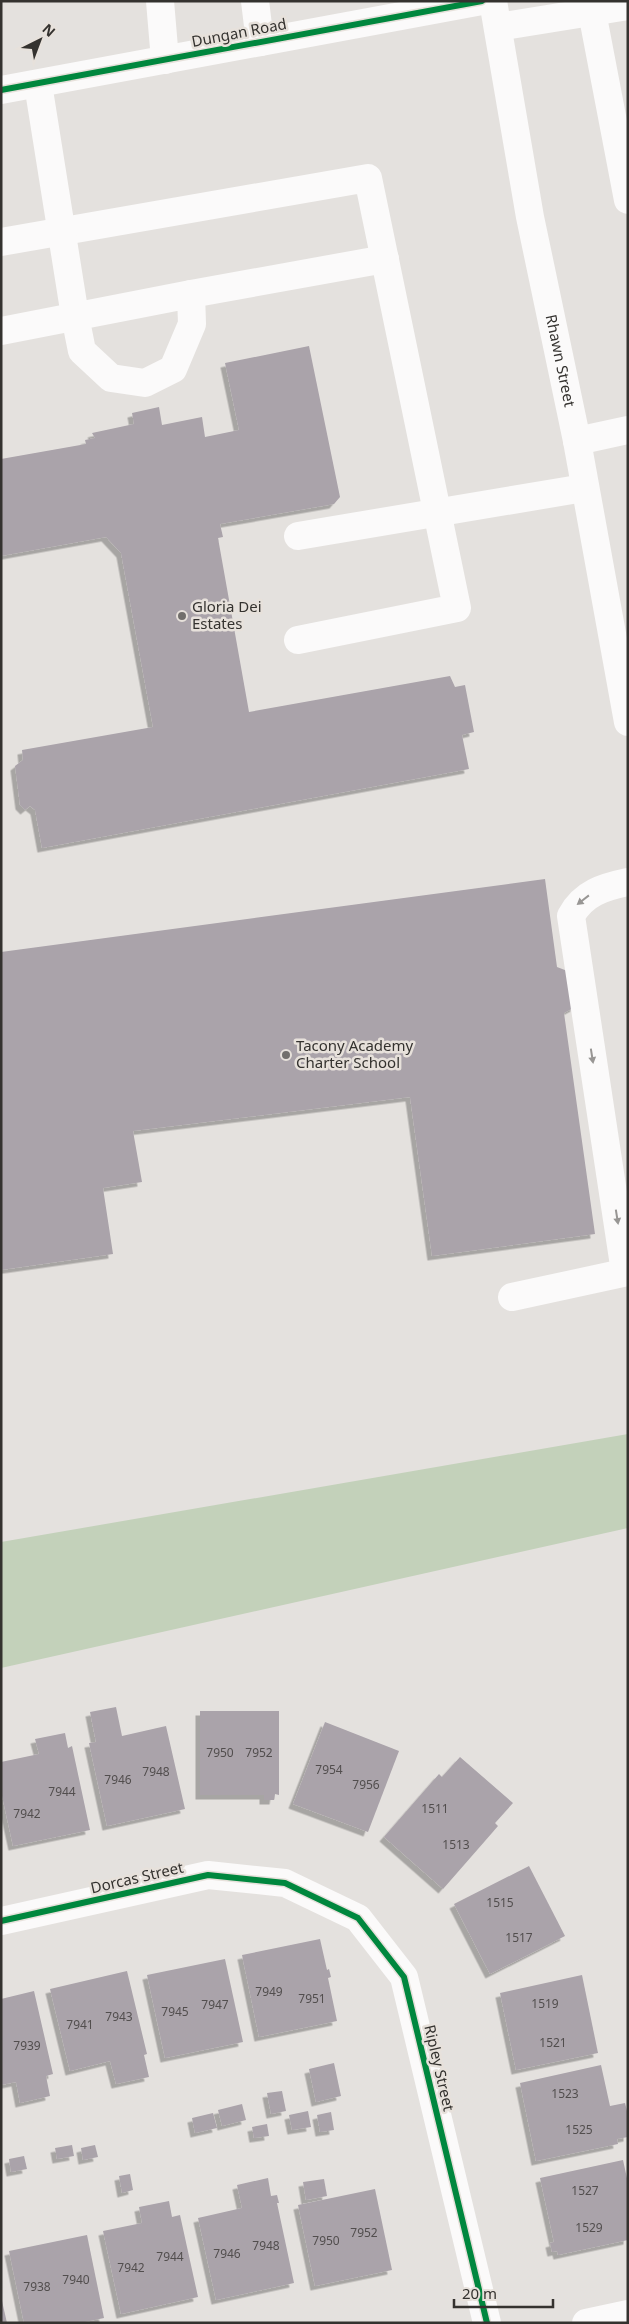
<svg xmlns="http://www.w3.org/2000/svg" width="629" height="2324" viewBox="0 0 629 2324" font-family="'Noto Sans',sans-serif">
  <style>
    .green { fill: #c3d1ba }
    .building { fill: #aaa3aa; filter: url(#shadow) }
    .lines { fill: none; stroke-linecap: round; stroke-linejoin: round }
    .minor { stroke: #fbfafa; stroke-width: 28 }
    .major { stroke: #fbfafa; stroke-width: 28 }
    .cycleway-casing { stroke: #e7e1db; stroke-width: 9 }
    .cycleway { stroke: #00873e; stroke-width: 6 }
    .oneway { fill: #989694 }
    .poi-dot { fill: #726f6c; stroke: #e7e1db; stroke-width: 2 }
    .labels { text-anchor: middle; stroke-width: 5; stroke-linejoin: round; paint-order: stroke }
    .number-label { font-size: 12px; fill: #524e4e }
    .street-label { font-size: 15px; fill: #34322f; stroke: #e7e1db }
    .poi-label { font-size: 15px; fill: #34322f; stroke: #e7e1db; text-anchor: start }
  </style>
  <defs>
    <filter id="shadow"><feDropShadow dx="-4.5" dy="4.5" stdDeviation="0" flood-color="#0004"/></filter>
  </defs>
  <rect width="100%" height="100%" fill="#e4e1de"/>
  <path class="green" d="M628 1434V1528L1 1668V1542Z"/>
  <g class="building">
    <path d="M309 346 340 497 334 504 220 524 223 537 218 538 249 712 450 676 455 687 465 685 474 732 462 735 469 769 42 848 35 810 30 806 25 810 20 805 15 766 23 760 22 750 153 727 121 553 106 537 1 556V459L86 444 85 440 95 438 92 433 134 424 132 413 159 407 162 425 202 417 205 437 239 430 225 363Z"/>
    <path d="M545 879 557 967 570 972 575 1007 564 1013 595 1234 432 1256 410 1097 133 1131 142 1182 103 1188 113 1254 1 1270V952Z"/>
    <path d="M116 1707 122 1736 166 1726 185 1809 107 1826 89 1743 96 1742 90 1712Z"/>
    <path d="M200 1711H279V1795L275 1794 274 1800H264V1795H200Z"/>
    <path d="M325 1722 399 1751 368 1832 293 1804Z"/>
    <path d="M65 1733 68 1748 72 1746 90 1830 13 1846 1 1791V1762L39 1754 35 1739Z"/>
    <path d="M460 1757 513 1803 495 1823 498 1826 443 1889 384 1837 439 1774 442 1777Z"/>
    <path d="M529 1866 565 1936 490 1974 454 1904Z"/>
    <path d="M320 1939 327 1970 329 1969 331 1977 328 1978 337 2021 259 2037 242 1955Z"/>
    <path d="M225 1959 243 2042 165 2058 147 1975Z"/>
    <path d="M127 1971 147 2054 144 2055 149 2077 116 2084 110 2061 70 2071 50 1989Z"/>
    <path d="M582 1975 598 2053 516 2070 500 1993Z"/>
    <path d="M34 1991 53 2074 46 2076 50 2096 20 2103 16 2082 1 2085V1999Z"/>
    <path d="M334 2063 341 2096 316 2102 309 2069Z"/>
    <path d="M601 2065 610 2106 625 2103 628 2115V2137L617 2139 618 2144 536 2161 520 2083Z"/>
    <path d="M282 2091 286 2111 271 2114 267 2093Z"/>
    <path d="M242 2104 246 2120 222 2126 218 2110Z"/>
    <path d="M308 2111 311 2127 292 2130 289 2115Z"/>
    <path d="M331 2112 334 2130 320 2132 317 2115Z"/>
    <path d="M213 2113 217 2128 195 2133 192 2118Z"/>
    <path d="M267 2124 269 2136 254 2138 252 2127Z"/>
    <path d="M72 2145 74 2156 57 2159 55 2148Z"/>
    <path d="M95 2145 98 2157 83 2160 81 2148Z"/>
    <path d="M24 2156 27 2169 11 2172 9 2159Z"/>
    <path d="M623 2160 628 2183V2240L558 2255 557 2251 552 2252 550 2243 554 2242 540 2178Z"/>
    <path d="M130 2174 133 2190 122 2193 119 2176Z"/>
    <path d="M268 2178 271 2196 277 2195 279 2203H277L294 2283 216 2300 198 2218 242 2208 237 2185Z"/>
    <path d="M324 2179 327 2196 306 2200 303 2182Z"/>
    <path d="M375 2189 392 2270 315 2286 298 2205Z"/>
    <path d="M169 2201 172 2217 180 2215 198 2297 121 2314 103 2231 142 2223 139 2207Z"/>
    <path d="M87 2235 104 2318 80 2323H24L9 2251Z"/>
    <path d="M1 2301H2L7 2323H1Z"/>
  </g>
  <g class="lines">
    <g class="minor">
      <path d="M160 1 165 60"/>
      <path d="M255 1 260 42"/>
      <path d="M592 12 628 200"/>
      <path d="M498 27 628 6"/>
      <path d="M1 90 482 1"/>
      <path d="M1 242 368 178 457 608 298 640"/>
      <path d="M191 294 385 259"/>
      <path d="M1 331 191 294 192 324 173 369 145 383 111 378 82 351 75 316 38 84"/>
      <path d="M577 441 628 430"/>
      <path d="M298 536 584 488"/>
      <path d="M625 1272 571 916C583 893 604 887 628 882"/>
      <path d="M512 1297 628 1272"/>
      <path d="M1 1921 208 1875 285 1883 358 1918 404 1977 487 2323"/>
      <path d="M586 2323 628 2314"/>
    </g>
    <path class="major" id="s1" d="M493 1 530 217 577 441 628 722"/>
    <g class="cycleway-casing">
      <g id="cycleway">
        <path d="M1 90 482 1"/>
        <path d="M1 1921 208 1875 285 1883 358 1918 404 1977 487 2323"/>
      </g>
    </g>
    <use href="#cycleway" class="cycleway"/>
  </g>
  <defs><path id="oneway-solid" d="M-6-.8H1V-3.2L6.5 0L1 3.2V.8H-6Z" transform="scale(1.25)"/></defs>
  <g class="oneway">
    <use href="#oneway-solid" transform="translate(583 900) rotate(142)"/>
    <use href="#oneway-solid" transform="translate(592 1056) rotate(81)"/>
    <use href="#oneway-solid" transform="translate(617 1217) rotate(81)"/>
  </g>
  <g class="poi-dot">
    <circle cx="182" cy="616" r="5"/>
    <circle cx="286" cy="1055" r="5"/>
  </g>
  <g class="labels">
    <g class="number-label">
      <text x="220" y="1757">7950</text>
      <text x="259" y="1757">7952</text>
      <text x="329" y="1774">7954</text>
      <text x="156" y="1776">7948</text>
      <text x="118" y="1784">7946</text>
      <text x="366" y="1789">7956</text>
      <text x="62" y="1796">7944</text>
      <text x="435" y="1813">1511</text>
      <text x="27" y="1818">7942</text>
      <text x="456" y="1849">1513</text>
      <text x="500" y="1907">1515</text>
      <text x="519" y="1942">1517</text>
      <text x="269" y="1996">7949</text>
      <text x="312" y="2003">7951</text>
      <text x="545" y="2008">1519</text>
      <text x="215" y="2009">7947</text>
      <text x="175" y="2016">7945</text>
      <text x="119" y="2021">7943</text>
      <text x="80" y="2029">7941</text>
      <text x="553" y="2047">1521</text>
      <text x="27" y="2050">7939</text>
      <text x="565" y="2098">1523</text>
      <text x="579" y="2134">1525</text>
      <text x="585" y="2195">1527</text>
      <text x="589" y="2232">1529</text>
      <text x="364" y="2237">7952</text>
      <text x="326" y="2245">7950</text>
      <text x="266" y="2250">7948</text>
      <text x="227" y="2258">7946</text>
      <text x="170" y="2261">7944</text>
      <text x="131" y="2272">7942</text>
      <text x="76" y="2284">7940</text>
      <text x="37" y="2291">7938</text>
    </g>
    <g class="street-label">
      <text transform="translate(239 33) rotate(-11)" y="5">Dungan Road</text>
      <text dy="5" stroke="none"><textPath href="#s1" startOffset="366">Rhawn Street</textPath></text>
      <text transform="translate(137 1878) rotate(-13)" y="5">Dorcas Street</text>
      <text transform="translate(439 2068) rotate(77)" y="5">Ripley Street</text>
    </g>
    <g class="poi-label">
      <text x="192" y="612">Gloria Dei<tspan x="192" dy="17">Estates</tspan></text>
      <text x="296" y="1051">Tacony Academy<tspan x="296" dy="17">Charter School</tspan></text>
    </g>
  </g>
  <rect width="629" height="2324" fill="none" stroke="#34322f" stroke-width="5"/>
  <g transform="translate(40 40) rotate(42)" stroke="#e7e1db" stroke-width="4" paint-order="stroke">
  <path d="M0-4L9 19L0 12L-9 19Z" fill="#34322f"/>
  <text y="-8" font-size="14" font-weight="bold" text-anchor="middle" fill="#34322f">N</text>
  </g>
  <path d="M454 2299v8h99v-8" fill="none" stroke="#34322f" stroke-width="2.5"/>
  <text x="462" y="2299" font-size="15" fill="#34322f" stroke="#e7e1db" stroke-width="4" paint-order="stroke">20 m</text>
</svg>
